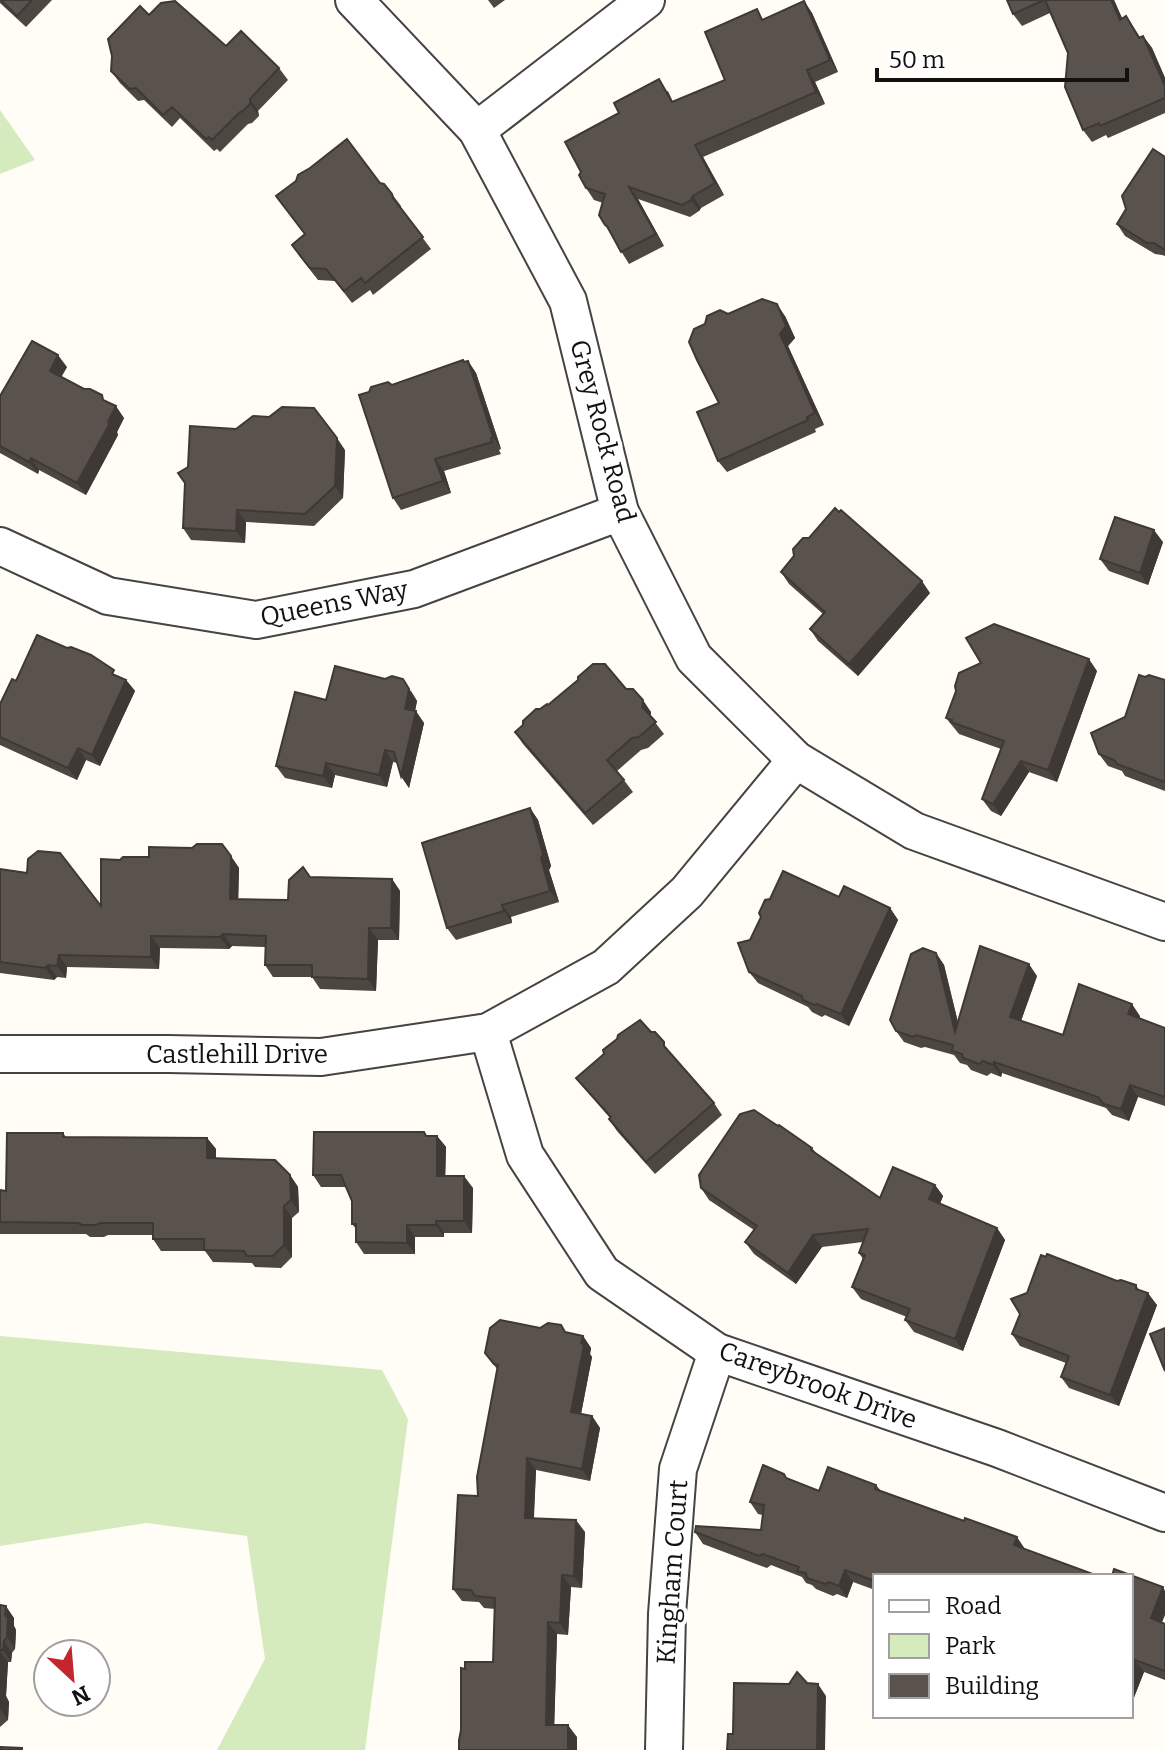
<svg xmlns="http://www.w3.org/2000/svg" width="1165" height="1750" viewBox="0 0 1165 1750" font-family="Bitter,serif">
  <style>
    .green { fill: #d5ebbd }
    .lines { fill: none; stroke-linecap: round; stroke-linejoin: round }
    .minor-casing { stroke: #444; stroke-width: 40 }
    .minor { stroke: #fff; stroke-width: 36 }
    .wall { fill: #4d4742 }
    .shaded-wall { fill: #3f3936 }
    .building { fill: #5a524d; stroke: #3f3936; stroke-width: 2 }
    .labels { text-anchor: middle; stroke-width: 8; stroke-linejoin: round; paint-order: stroke }
    .street-label { font-size: 26px; fill: #111; stroke: #fff }
  </style>
  <rect width="100%" height="100%" fill="#fffdf5"/>
  <g class="green">
    <path d="M0 110 35 160 0 174Z"/>
    <path d="M0 1336 382 1370 408 1419 365 1750H217L265 1659 247 1536 146 1523 0 1546Z"/>
  </g>
  <g class="lines">
    <g class="minor-casing">
      <g id="minor">
        <path d="M354 0 477 130 568 301 620 512 694 658 796 760 914 831 1165 922"/>
        <path d="M477 130 646 0"/>
        <path d="M0 546 108 596 256 620 414 589 620 512"/>
        <path d="M488 1032 525 1155 602 1273 717 1352 997 1448 1165 1513"/>
        <path d="M0 1054H168L321 1057 488 1032 606 967 687 892 796 760"/>
        <path d="M664 1750 667 1614 678 1469 717 1352"/>
      </g>
    </g>
    <use href="#minor" class="minor"/>
  </g>
  <g class="wall">
    <path d="M0 0H52L26 27 0 3Z"/>
    <path d="M488 0H505L494 8Z"/>
    <path d="M1007 0H1114L1122 18 1126 16 1140 37 1143 36 1152 48 1165 78V113L1108 138 1106 135 1092 142 1083 130 1068 53 1050 13 1022 26 1013 14Z"/>
    <path d="M804 1 812 13 838 72 815 82 825 104 703 157 724 195 701 208 699 211 690 217 638 199 664 246 629 264 605 225 603 203 594 200 586 188 619 113 668 91 673 102 725 80 764 19Z"/>
    <path d="M149 15 279 68 288 80 258 111 259 116 252 123 248 124 220 152 217 149 214 151 180 118 172 127 144 100 138 101 120 83 111 71 112 56Z"/>
    <path d="M1165 157V256L1162 255 1155 254 1125 236 1117 224Z"/>
    <path d="M380 183 392 194 401 206V209L431 249 373 295 370 290 352 303 335 281 318 280 300 257 292 245 305 235 276 196Z"/>
    <path d="M728 314 785 316 795 338 788 346 824 425 815 429 816 432 727 472 718 461 719 403Z"/>
    <path d="M463 360 464 362 468 361 476 373 501 449 499 450 501 454 444 471 451 493 401 510 393 498 392 385Z"/>
    <path d="M67 367 61 377 106 401 124 418 117 432 118 435 86 495 39 470 38 474 0 453V396Z"/>
    <path d="M345 450 343 498 314 526 246 522 245 543 191 540 183 528Z"/>
    <path d="M1163 542 1148 585 1109 571 1100 559Z"/>
    <path d="M781 572 930 593 858 676 818 641 810 629 823 614 789 584Z"/>
    <path d="M1097 671 1057 782 1029 772 1001 816 991 811 982 799 1001 749 959 734 946 718Z"/>
    <path d="M118 676 126 680 135 691 100 766 86 760 77 780 0 745V704L16 681Z"/>
    <path d="M1145 677 1165 680V791L1125 776 1122 771 1108 766 1099 754 1125 717Z"/>
    <path d="M626 689 651 712V717L664 734 648 748 641 750 617 771 633 792 593 825 523 744 515 732 540 709 548 705Z"/>
    <path d="M411 691 417 701 415 711 424 723 409 788 401 776 397 763 393 762 387 787 335 775 332 788 285 778 276 766 326 700Z"/>
    <path d="M530 808 538 820 551 866 549 870 559 902 511 917 512 923 456 940 447 928Z"/>
    <path d="M222 844 239 868 238 899 288 900 310 877 392 879 400 891 399 940H378L376 991 320 989 312 977H273L265 965V947L232 946 229 949 160 948 159 969 67 967 66 978 57 977 54 980 0 973V869L101 906 120 860 149 857 192 848Z"/>
    <path d="M839 897 890 908 898 920 849 1026 825 1015 822 1017 812 1012 808 1007 758 983 749 972 750 940Z"/>
    <path d="M936 953 944 965 958 1022 1037 976 1021 1021 1063 1035 1140 1016 1139 1019 1165 1028V1106L1138 1097 1129 1121 1112 1115 1106 1108 1002 1073 1001 1077 991 1073 987 1076 971 1070 967 1065 960 1063 954 1055 925 1047 921 1048 904 1042 896 1031Z"/>
    <path d="M604 1054H672V1056L714 1103 722 1115 655 1174 617 1131 609 1119 610 1118 585 1089 576 1078Z"/>
    <path d="M63 1133 66 1137 207 1138 216 1149V1158L290 1175 298 1187 299 1212 292 1218V1257L281 1268 255 1267 252 1263 213 1262 205 1251H161L153 1239V1235H108L104 1237H90L86 1234H0V1190L6 1191Z"/>
    <path d="M426 1136H437L446 1147 445 1176 473 1188 472 1233H444V1237H415V1254H364L356 1242V1229L352 1224V1201L346 1187H321L313 1175Z"/>
    <path d="M812 1148 816 1153 880 1198 935 1185 943 1196 940 1204 997 1228 1005 1240 963 1351 914 1332 905 1320 907 1317 861 1299 852 1287 863 1259 859 1253 863 1242 822 1247 796 1284 754 1254 745 1242 754 1230 709 1200 701 1188Z"/>
    <path d="M1117 1281 1136 1285 1139 1290 1157 1305 1119 1406 1069 1388 1061 1377 1066 1363 1020 1346 1012 1334 1020 1314Z"/>
    <path d="M566 1333 583 1336 591 1348 590 1354 592 1357 581 1414 592 1416 600 1428 590 1481 536 1470 534 1518 585 1532 582 1588 571 1587 568 1635 557 1634 554 1725 577 1737V1750H459L465 1669 493 1662 495 1609 484 1608 479 1602 462 1601 453 1589 478 1496 497 1369 485 1353Z"/>
    <path d="M784 1474 787 1479 819 1491 876 1485 881 1491 964 1521 1017 1537 875 1576V1590L853 1582 847 1598 837 1594 833 1596 816 1589 812 1585 806 1583 802 1577 771 1565 767 1568 703 1544 695 1532 761 1530 763 1515 758 1514 750 1502Z"/>
    <path d="M1131 1576 1162 1622 1165 1623V1680L1144 1672 1131 1705Z"/>
    <path d="M0 1605 14 1618V1626L16 1630 15 1649 12 1653 11 1662H8L6 1696 9 1702 8 1720 0 1727Z"/>
  </g>
  <g class="shaded-wall">
    <path d="M1111 0H1114L1128 32 1120 20Z"/>
    <path d="M804 1 812 13 838 72 830 60Z"/>
    <path d="M1143 36 1152 48 1165 78V86Z"/>
    <path d="M807 70 815 82 825 104 816 92Z"/>
    <path d="M250 99 258 111 259 116 250 104Z"/>
    <path d="M695 145 703 157 724 195 715 183Z"/>
    <path d="M629 187 638 199 664 246 656 234Z"/>
    <path d="M693 196 701 208 699 211 691 200Z"/>
    <path d="M777 304 785 316 795 338 788 346 824 425 815 413 780 334Z"/>
    <path d="M58 355 67 367 58 383 50 371Z"/>
    <path d="M468 361 476 373 501 449 493 437Z"/>
    <path d="M116 406 124 418 117 432 118 435 86 495 77 483Z"/>
    <path d="M337 438 345 450 343 498 335 486Z"/>
    <path d="M31 458 39 470 38 474 29 462Z"/>
    <path d="M435 459 444 471 451 493 443 481Z"/>
    <path d="M237 510 246 522 245 543 236 531Z"/>
    <path d="M1154 530 1163 542 1148 585 1140 573Z"/>
    <path d="M922 581 930 593 858 676 849 664Z"/>
    <path d="M1089 659 1097 671 1057 782 1048 770Z"/>
    <path d="M403 679 417 701 413 721 405 709Z"/>
    <path d="M126 680 135 691 100 766 92 755Z"/>
    <path d="M643 700 651 712V719L642 707Z"/>
    <path d="M416 711 424 723 409 788 401 776Z"/>
    <path d="M78 748 86 760 77 780 68 768Z"/>
    <path d="M385 750 393 762 387 787 379 775Z"/>
    <path d="M1021 761 1029 772 1001 816 993 804Z"/>
    <path d="M326 763 335 775 332 788 323 776Z"/>
    <path d="M530 808 538 820 551 866 549 870 559 902 550 891 541 858Z"/>
    <path d="M231 856 239 868 238 911 230 899Z"/>
    <path d="M392 879 400 891 399 940 391 928Z"/>
    <path d="M502 905 511 917 512 923 504 911Z"/>
    <path d="M890 908 898 920 849 1026 841 1014Z"/>
    <path d="M369 928 378 940 376 991 368 979Z"/>
    <path d="M223 934 232 946 229 949 220 937Z"/>
    <path d="M151 936 160 948 159 969 151 957Z"/>
    <path d="M936 953 944 965 963 1044 955 1032Z"/>
    <path d="M59 955 67 967 66 978 57 966Z"/>
    <path d="M1029 964 1037 976 1018 1029 1010 1017Z"/>
    <path d="M48 965 57 977 54 980 45 968Z"/>
    <path d="M1132 1004 1140 1016 1136 1026 1128 1014Z"/>
    <path d="M994 1062 1002 1073 1001 1077 993 1065Z"/>
    <path d="M1130 1085 1138 1097 1129 1121 1121 1109Z"/>
    <path d="M437 1136 446 1147 445 1188 437 1176Z"/>
    <path d="M207 1138 216 1149V1170L207 1158Z"/>
    <path d="M290 1175 298 1187 299 1212 291 1200Z"/>
    <path d="M464 1176 473 1188 472 1233 464 1221Z"/>
    <path d="M935 1185 943 1196 937 1211 929 1199Z"/>
    <path d="M284 1206 292 1218V1257L284 1245Z"/>
    <path d="M436 1221 444 1233V1237L436 1225Z"/>
    <path d="M407 1225 415 1237V1254L407 1243Z"/>
    <path d="M997 1228 1005 1240 963 1351 955 1339Z"/>
    <path d="M813 1235 822 1247 796 1284 788 1273Z"/>
    <path d="M1148 1293 1157 1305 1119 1406 1110 1395Z"/>
    <path d="M583 1336 591 1348 590 1354 592 1357 579 1424 571 1412Z"/>
    <path d="M592 1416 600 1428 590 1481 582 1469Z"/>
    <path d="M527 1458 536 1470 533 1529 525 1518Z"/>
    <path d="M576 1520 585 1532 582 1588 574 1576Z"/>
    <path d="M1017 1537 1025 1549 1014 1545Z"/>
    <path d="M845 1570 853 1582 847 1598 839 1586Z"/>
    <path d="M562 1575 571 1587 568 1635 560 1623Z"/>
    <path d="M1163 1587 1165 1591V1615L1159 1630 1151 1618Z"/>
    <path d="M6 1606 14 1618V1626L16 1630 15 1649 7 1637Z"/>
    <path d="M548 1622 557 1634 554 1736 546 1725Z"/>
    <path d="M4 1641 12 1653 11 1662 3 1650Z"/>
    <path d="M0 1651 8 1662 6 1696 9 1702 8 1720 0 1709Z"/>
    <path d="M1135 1660 1144 1672 1131 1705V1672Z"/>
    <path d="M818 1684 826 1696 825 1750H817Z"/>
    <path d="M568 1725 577 1737V1750H568Z"/>
  </g>
  <g class="building">
    <path d="M1 0H32L17 16Z"/>
    <path d="M1007 0H1044L1013 14Z"/>
    <path d="M1045 0H1111L1120 20 1126 16 1139 38 1143 36 1165 86V98L1100 126 1099 123 1083 130 1065 87 1068 53Z"/>
    <path d="M175 1 226 46 241 31 279 68 250 99V104L243 111 240 112 212 140 209 137 206 139 172 107 163 115 136 88 130 89 111 71 112 56 108 39 140 6 149 15 161 3Z"/>
    <path d="M804 1 830 60 807 70 816 92 695 145 715 183 693 196 691 200 682 205 629 187 656 234 621 252 607 226 605 225 599 215 605 194 586 188 579 175 581 172 565 142 619 113 614 103 659 79 672 102 725 80 705 32 757 9 762 20Z"/>
    <path d="M347 139 380 183 384 184 392 194 393 198 423 237 365 283 361 278 344 291 326 269 310 268 292 245 305 234 276 196 296 181 298 175 310 168Z"/>
    <path d="M1153 149 1165 157V250L1154 243H1147L1117 224 1126 209 1122 196Z"/>
    <path d="M762 299 777 304 786 326 780 334 815 413 807 417 808 420 718 461 697 412 719 403 697 360 689 342 694 329 705 324 707 316 720 310 728 314Z"/>
    <path d="M32 341 58 355 50 371 84 389H90L102 395 103 400 116 406 108 422 110 423 77 483 31 458 29 462 0 446V396Z"/>
    <path d="M463 360 464 362 468 361 493 437 491 438 492 442 435 459 443 481 393 498 359 395 369 392 371 387 388 382 392 385Z"/>
    <path d="M282 407 314 408 337 438 335 486 305 514 237 510 236 531 183 528 185 483 178 473 188 467 190 426 236 429 253 416 269 417Z"/>
    <path d="M835 508 839 512 841 510 922 581 849 664 810 629 825 612 781 572 794 556 793 549 803 538H809Z"/>
    <path d="M1115 517 1154 530 1140 573 1100 559Z"/>
    <path d="M994 624 1089 659 1048 770 1021 761 993 804 982 799 1004 741 951 722 952 720 946 718 956 691 955 686 959 673 981 663 966 638Z"/>
    <path d="M37 635 67 648 71 647 91 655 114 670 112 674 126 680 92 755 78 748 68 768 0 737V704L12 679 16 681Z"/>
    <path d="M593 664H605L626 689H633L643 700 642 707 656 722 639 737 632 738 607 760 624 780 585 813 515 732 523 725V721L536 709H540L547 704 548 705 578 680V677Z"/>
    <path d="M335 666 385 679 392 676 403 679 409 689 405 709 416 711 401 776 394 752 385 750 379 775 326 763 323 776 276 766 295 692 326 700Z"/>
    <path d="M1139 675 1145 677 1149 675 1165 680V782L1117 764 1114 760 1099 754 1091 733 1125 717Z"/>
    <path d="M530 808 543 854 541 858 550 891 502 905 504 911 447 928 422 843Z"/>
    <path d="M197 844H222L231 856 230 899 288 900 289 880 303 867 310 877 392 879 391 928H369L368 979 312 977V965H265L266 936 223 934 220 937 151 936V957L59 955 57 966 48 965 45 968 0 962V869L27 873 28 859 38 851 60 853 101 906V859L120 860 123 857H149V847L192 848Z"/>
    <path d="M783 871 839 897 844 886 890 908 841 1014 817 1004 814 1005 803 1000 802 996 749 972 738 943 750 940 761 917 759 913 765 900 770 899Z"/>
    <path d="M980 946 1029 964 1010 1017 1063 1035 1079 984 1132 1004 1128 1014 1165 1028V1097L1130 1085 1121 1109 1104 1104 1098 1097 994 1062 993 1065 983 1061 979 1064 963 1058 962 1054 952 1051 953 1045 916 1035 913 1037 896 1031 890 1020 911 954 923 948 936 953 955 1032Z"/>
    <path d="M640 1020 651 1032H655L664 1042V1046L714 1103 646 1162 609 1119 611 1117 576 1078 604 1054 603 1050 617 1039 618 1035Z"/>
    <path d="M754 1110 778 1126 779 1125 812 1148 811 1150 880 1198 893 1167 935 1185 929 1199 997 1228 955 1339 905 1320 910 1309 852 1287 865 1255 859 1253 868 1229 813 1235 788 1273 745 1242 757 1226 701 1188 699 1175 740 1114Z"/>
    <path d="M314 1132H424L426 1136H437V1176H464V1221H436V1225H407V1243L356 1242V1224H352V1201L341 1175H313Z"/>
    <path d="M7 1133H63V1137L207 1138V1158L275 1160 290 1175 291 1200 284 1206V1245L273 1256H247L244 1251 204 1250V1239H153V1223H100L96 1225H82L78 1223 0 1222V1190L6 1191Z"/>
    <path d="M1047 1254 1117 1281 1121 1280 1136 1285V1289L1148 1293 1110 1395 1061 1377 1069 1356 1012 1334 1020 1314 1011 1299 1027 1293 1041 1255 1046 1257Z"/>
    <path d="M500 1320 540 1328 548 1323 561 1325 565 1332 583 1336 581 1343 584 1345 571 1412 592 1416 582 1469 527 1458 525 1518 576 1520 574 1576 562 1575 560 1623 548 1622 546 1725H568V1750H459V1740L461 1730V1668L465 1669V1662H493L495 1598 475 1596 471 1590 453 1589 458 1495 478 1496 477 1477 498 1365 494 1364 485 1353 490 1328Z"/>
    <path d="M1165 1328V1371L1150 1334Z"/>
    <path d="M763 1465 784 1474 786 1478 819 1491 828 1467 876 1485 875 1489 964 1521 965 1518 1017 1537 1014 1545 1098 1576H875V1581L845 1570 839 1586 829 1582 825 1584 807 1578 806 1573 797 1571 799 1567 763 1554 759 1556 695 1532 696 1526 761 1530 764 1505 750 1502Z"/>
    <path d="M1114 1569 1163 1587 1151 1618 1165 1624V1671L1135 1660 1131 1672V1576H1112Z"/>
    <path d="M0 1605 6 1606 5 1615 8 1618 7 1637 4 1641 3 1650H0Z"/>
    <path d="M797 1672 807 1683 818 1684 817 1750H727L728 1734H733L734 1683 789 1684Z"/>
    <path d="M0 1747 22 1748V1750H0Z"/>
  </g>
  <g class="labels">
    <g class="street-label">
      <text transform="translate(603 431) rotate(75)" y="9">Grey Rock Road</text>
      <text transform="translate(334 603) rotate(-11)" y="9">Queens Way</text>
      <text x="237" y="1063">Castlehill Drive</text>
      <text transform="translate(818 1385) rotate(20)" y="9">Careybrook Drive</text>
      <text transform="translate(672 1572) rotate(-86)" y="9">Kingham Court</text>
    </g>
  </g>
  <rect x="873" y="1574" width="260" height="144" fill="#ffffff" stroke="#a0a0a0" stroke-width="2"/>
  <rect x="889" y="1600" width="40" height="12" fill="#ffffff" stroke="#a0a0a0" stroke-width="2"/>
  <text x="945" y="1614" font-size="24" fill="#111111">Road</text>
  <rect x="889" y="1634" width="40" height="24" fill="#d5ebbd" stroke="#a0a0a0" stroke-width="2"/>
  <text x="945" y="1654" font-size="24" fill="#111111">Park</text>
  <rect x="889" y="1674" width="40" height="24" fill="#5a524d" stroke="#a0a0a0" stroke-width="2"/>
  <text x="945" y="1694" font-size="24" fill="#111111">Building</text>
  <g transform="translate(72 1678) rotate(154)"><circle r="38" fill="#ffffff" stroke="#a0a0a0" stroke-width="2"/>
  <path d="M0-6L14 30L0 20L-14 30Z" fill="#c4262e"/>
  <text y="-12" font-size="22" font-weight="bold" text-anchor="middle" fill="#111111">N</text>
  </g>
  <path d="M877 68v12h250v-12" fill="none" stroke="#111111" stroke-width="4"/>
  <text x="889" y="68" font-size="24" fill="#111111" stroke="#ffffff" stroke-width="6" paint-order="stroke">50 m</text>
</svg>
